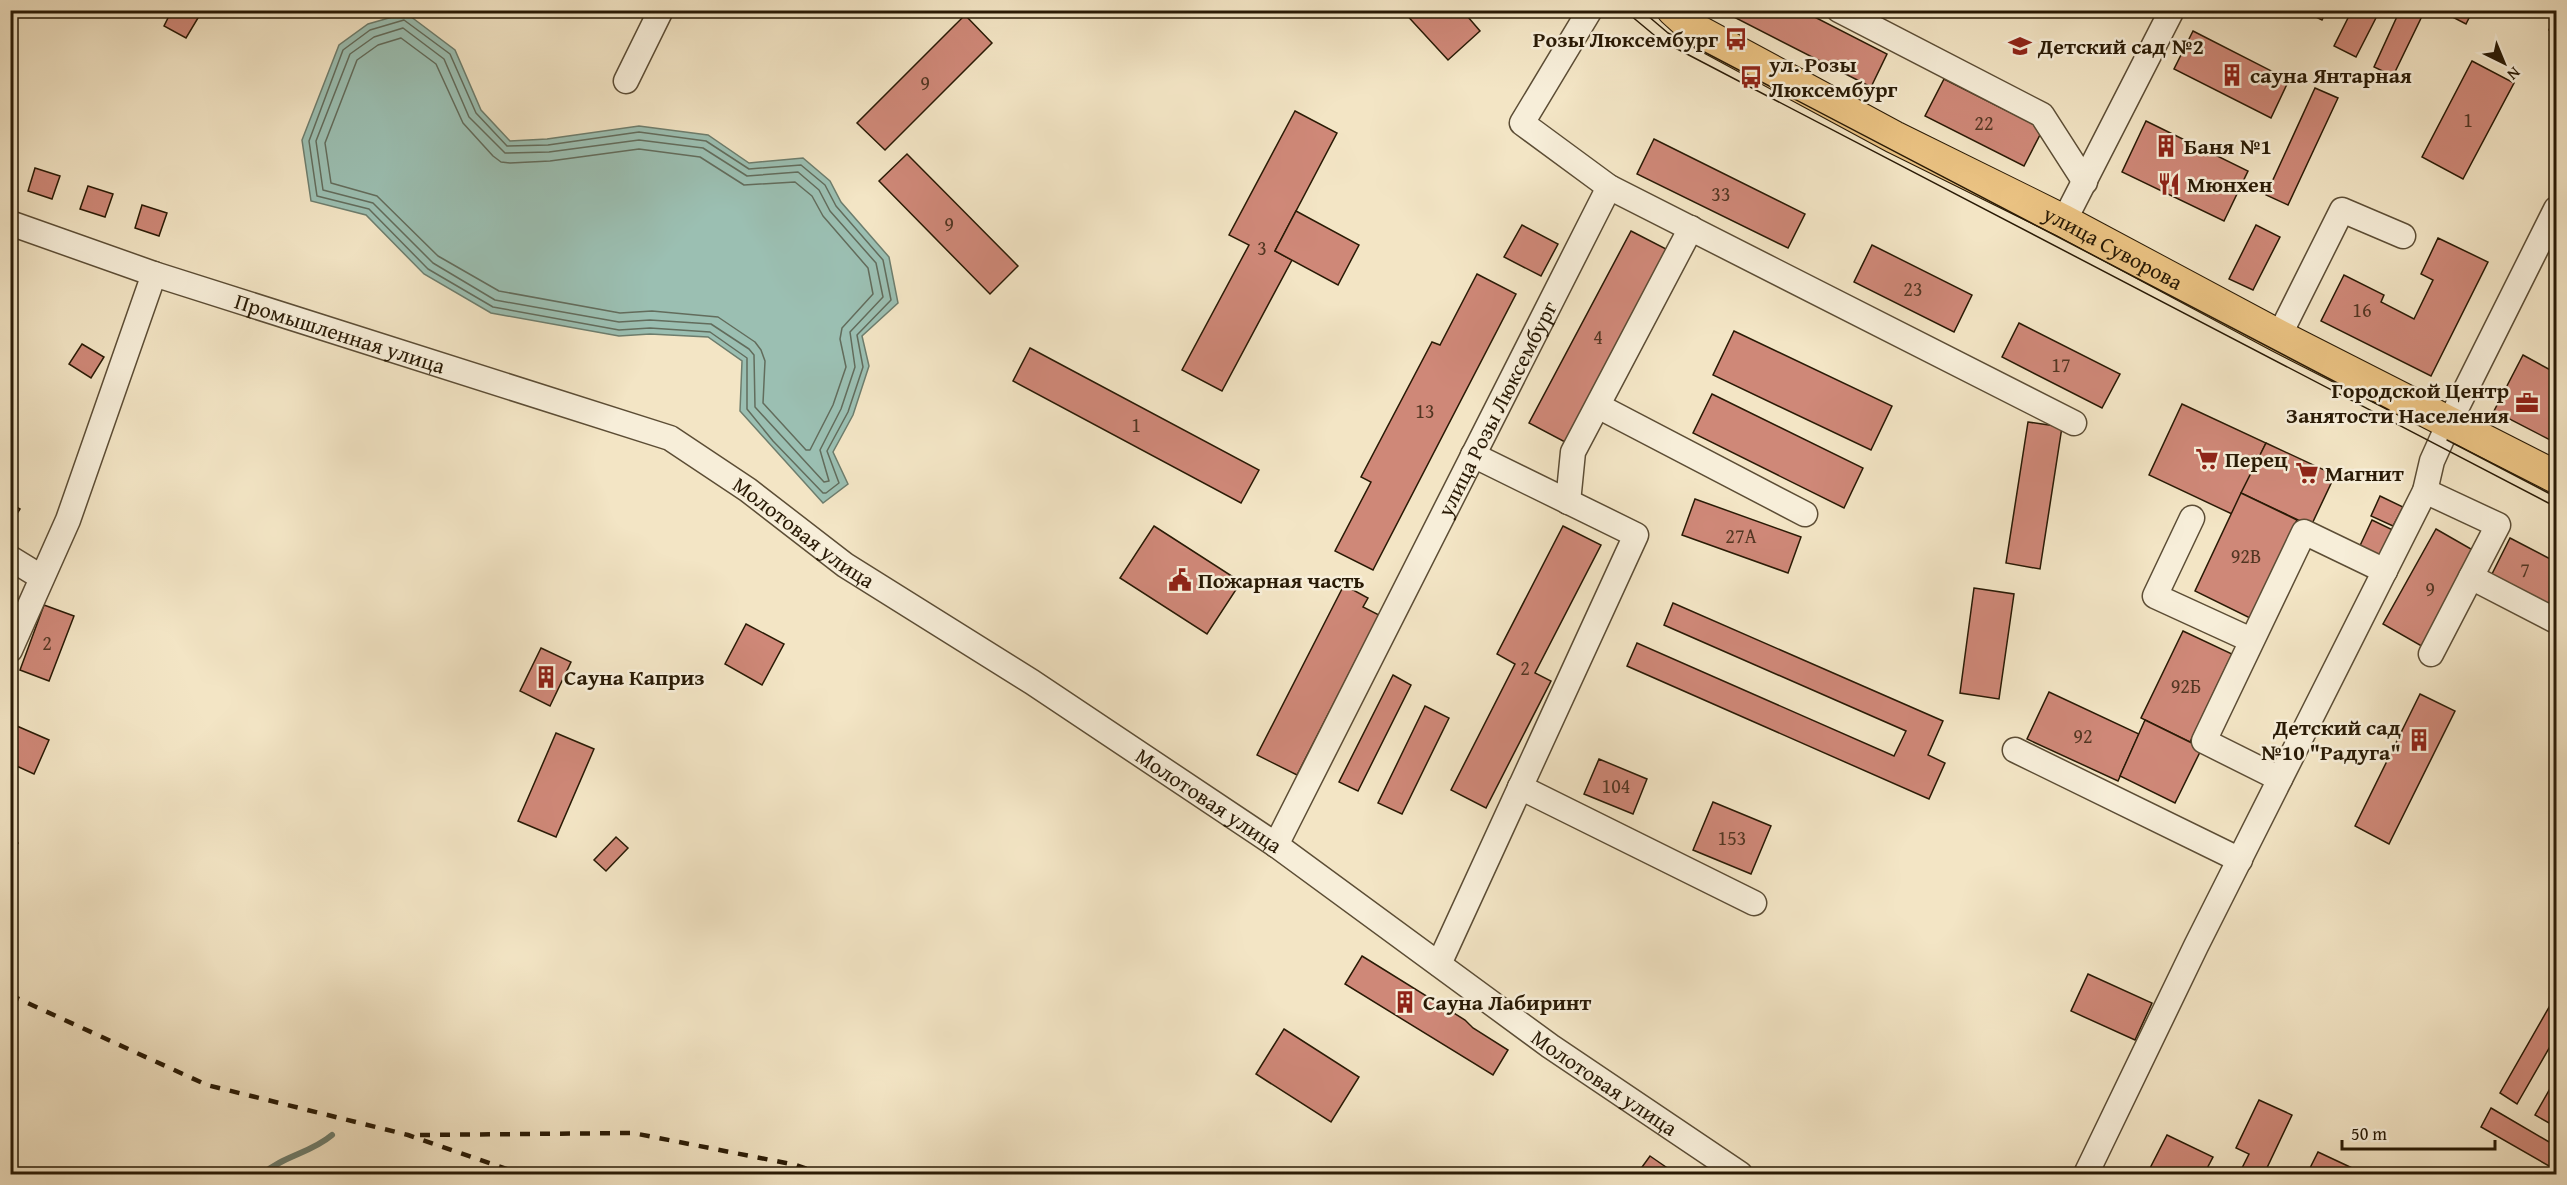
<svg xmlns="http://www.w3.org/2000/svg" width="2567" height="1185" viewBox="0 0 2567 1185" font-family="'Gentium Book Plus',serif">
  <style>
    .water { fill: #9bbfb2; stroke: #6d7d6d; stroke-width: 1.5 }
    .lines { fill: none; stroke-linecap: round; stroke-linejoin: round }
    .shore { stroke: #626c5c; stroke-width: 1.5 }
    .stream { stroke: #6d7d6d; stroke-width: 6 }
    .building { fill: #cf8878; stroke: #291a05; stroke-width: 1.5 }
    .minor-casing { stroke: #5c4d35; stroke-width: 27 }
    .major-casing { stroke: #291a05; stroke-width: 34 }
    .minor { stroke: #f7eed9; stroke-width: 24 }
    .major { stroke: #eac282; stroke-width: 32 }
    .tram { stroke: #291a05; stroke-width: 1.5 }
    .rail { stroke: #291a05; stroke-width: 4.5; stroke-dasharray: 10 10; stroke-linecap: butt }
    .labels { text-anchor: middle; stroke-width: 5; stroke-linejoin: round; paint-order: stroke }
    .number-label { font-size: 20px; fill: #523622 }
    .poi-label { font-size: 22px; font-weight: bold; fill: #291a05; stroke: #f7eed9; text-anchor: start }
    .street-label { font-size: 22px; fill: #291a05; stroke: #f7eed9 }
  </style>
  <rect width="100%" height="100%" fill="#f3e5c5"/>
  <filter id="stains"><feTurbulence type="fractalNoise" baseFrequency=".00333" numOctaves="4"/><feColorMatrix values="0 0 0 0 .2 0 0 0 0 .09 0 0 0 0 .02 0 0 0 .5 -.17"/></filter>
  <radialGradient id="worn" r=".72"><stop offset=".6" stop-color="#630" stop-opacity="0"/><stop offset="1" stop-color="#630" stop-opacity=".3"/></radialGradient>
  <path class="water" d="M406 13 455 50 481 110 510 141 547 139 639 126 708 135 749 163 803 158 830 181 841 202 889 257 898 303 862 336 869 366 853 415 833 452 848 484 823 503 740 411 742 361 708 337 650 334 619 336 491 313 424 274 366 215 311 201 302 140 339 45 368 24Z"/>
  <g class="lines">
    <g class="shore">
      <path d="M404 20 450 54 476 113 507 146 548 145 639 132 706 141 749 169 801 165 825 185 836 206 883 260 891 300 857 335 863 367 848 412 827 451 839 483 826 493H823L773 441 747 409V358L710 332 650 328 619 330 493 307 428 269 369 209 317 196 309 141 343 50 370 30Z"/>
      <path d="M403 28 444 59 469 117 505 153 549 152 639 140 703 148 747 176 798 172 819 190 830 211 876 263 883 297 850 332 855 367 841 409 820 450 829 481 824 482 755 407 754 355 749 349 711 324 650 320 619 322 495 300 433 263 373 203 323 190 316 141 350 54 374 37Z"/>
      <path d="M401 38 436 64 463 123 493 156 501 162 510 163 550 161 639 149 700 157 744 185 795 182 812 196 823 216 868 268 873 294 842 328 840 339 846 367 833 405 810 450H806L763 403 765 361 761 350 755 342 718 317 652 311 620 313 499 291 438 256 377 196 331 183 325 143 357 60 378 45Z"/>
    </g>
    <path class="stream" d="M263 1174C283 1156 311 1153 332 1135"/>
  </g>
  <g class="building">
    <path d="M172 10H186L198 18 186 38 164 26Z"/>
    <path d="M1402 10H1462L1480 31 1448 60Z"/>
    <path d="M1728 10H1801L1887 54 1871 87 1726 13Z"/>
    <path d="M2302 10H2327L2322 20Z"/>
    <path d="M2352 10H2380L2356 57 2334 46Z"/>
    <path d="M2400 10H2425L2393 76 2374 67Z"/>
    <path d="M2439 10H2473L2466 24Z"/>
    <path d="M2556 14V34L2549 30Z"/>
    <path d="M965 15 992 43 885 150 857 123Z"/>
    <path d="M2193 31 2289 80 2271 118 2174 69Z"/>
    <path d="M2472 61 2514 83 2463 179 2422 157Z"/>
    <path d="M1944 79 2043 129 2024 166 1925 116Z"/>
    <path d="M2315 88 2338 98 2288 205 2266 195Z"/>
    <path d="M1295 111 1337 133 1275 251 1292 260 1222 391 1182 370 1249 245 1229 235Z"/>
    <path d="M2146 121 2248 171 2224 221 2122 172Z"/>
    <path d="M1654 139 1805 214 1788 248 1637 174Z"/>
    <path d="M907 154 1018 266 990 294 879 181Z"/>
    <path d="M35 168 60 176 52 199 28 191Z"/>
    <path d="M88 186 113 194 105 217 80 209Z"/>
    <path d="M142 205 167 213 159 236 135 228Z"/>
    <path d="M1296 211 1359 245 1338 285 1275 251Z"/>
    <path d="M1522 225 1558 244 1541 276 1504 257Z"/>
    <path d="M2256 225 2280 237 2253 290 2229 279Z"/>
    <path d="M1631 231 1668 250 1565 442 1529 423Z"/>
    <path d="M2438 238 2488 262 2431 376 2321 321 2344 275 2384 295 2381 302 2414 319 2433 280 2421 274Z"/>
    <path d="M1872 245 1972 295 1954 332 1854 282Z"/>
    <path d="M1477 274 1516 294 1373 570 1335 551 1371 482 1361 477 1432 342 1440 345Z"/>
    <path d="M10 286 16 290 10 299Z"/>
    <path d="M2019 323 2120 374 2102 408 2002 357Z"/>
    <path d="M1734 331 1892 406 1871 450 1713 375Z"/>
    <path d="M82 344 104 357 91 378 69 364Z"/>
    <path d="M1030 348 1259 470 1241 503 1013 381Z"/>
    <path d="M2523 355 2556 373V379L2550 391 2556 394V443L2494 411Z"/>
    <path d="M1712 394 1863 468 1844 508 1693 433Z"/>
    <path d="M2182 404 2266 443 2232 514 2149 475Z"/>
    <path d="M2028 422 2062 427 2040 569 2006 563Z"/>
    <path d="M2266 443 2335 475 2311 526 2241 493Z"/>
    <path d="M2241 493 2297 520 2250 618 2195 591Z"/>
    <path d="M2380 496 2403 507 2393 526 2371 516Z"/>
    <path d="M1695 499 1801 537 1788 573 1682 535Z"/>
    <path d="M10 503 20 509 10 525Z"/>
    <path d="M2372 520 2397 532 2382 563 2357 552Z"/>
    <path d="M1154 526 1241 582 1207 634 1120 578Z"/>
    <path d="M1563 526 1601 545 1535 673 1551 681 1486 808 1451 790 1515 664 1497 654Z"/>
    <path d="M2436 529 2478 553 2425 648 2383 624Z"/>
    <path d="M2510 538 2556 562V613L2490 578Z"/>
    <path d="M1344 585 1368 598 1363 607 1379 615 1297 775 1257 755Z"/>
    <path d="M1974 588 2014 594 1999 699 1960 693Z"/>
    <path d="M1673 603 1943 721 1928 755 1945 763 1929 799 1627 666 1637 643 1894 756 1906 731 1664 625Z"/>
    <path d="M44 605 74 616 49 681 20 670Z"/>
    <path d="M746 624 784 644 762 685 725 664Z"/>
    <path d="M2183 631 2232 654 2190 742 2141 718Z"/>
    <path d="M541 648 571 662 550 706 520 691Z"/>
    <path d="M1393 675 1411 685 1358 791 1339 782Z"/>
    <path d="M2049 692 2139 734 2118 781 2027 739Z"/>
    <path d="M2420 694 2455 711 2389 844 2355 826Z"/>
    <path d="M1425 706 1449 718 1402 814 1378 803Z"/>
    <path d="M2145 720 2202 748 2175 803 2120 776Z"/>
    <path d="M10 723 49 740 34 774 10 763Z"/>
    <path d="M556 733 594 749 556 837 518 821Z"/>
    <path d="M1599 759 1647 779 1633 814 1584 794Z"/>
    <path d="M1713 802 1771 826 1751 874 1693 850Z"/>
    <path d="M616 837 628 848 606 871 594 860Z"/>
    <path d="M10 839 18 843 10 858Z"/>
    <path d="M1362 956 1465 1020 1473 1028 1508 1050 1493 1075 1345 984Z"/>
    <path d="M2088 974 2152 1003 2135 1040 2071 1011Z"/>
    <path d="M2556 995V1036L2517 1104 2500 1093Z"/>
    <path d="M1284 1029 1359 1077 1331 1122 1256 1074Z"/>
    <path d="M2556 1078V1127L2535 1115Z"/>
    <path d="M2259 1100 2292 1115 2264 1174H2239L2249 1154 2236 1148Z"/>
    <path d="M2491 1108 2556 1146V1170L2481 1127Z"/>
    <path d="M2167 1135 2213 1157 2204 1174 2187 1168 2184 1174H2147Z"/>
    <path d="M2318 1152 2365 1174H2307Z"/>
    <path d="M1650 1156 1676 1174H1637Z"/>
  </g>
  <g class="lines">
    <g class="minor-casing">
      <g id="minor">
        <path d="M1590 10 1522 123 1609 187 2074 423"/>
        <path d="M1839 10 2042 115 2085 182"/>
        <path d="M626 81 661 10"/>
        <path d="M2064 221 2172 10"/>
        <path id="s1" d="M10 223 154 274 670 438 748 490 845 565 1032 682 1276 845 1550 1046 1740 1174"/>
        <path d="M2279 336 2342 210 2403 236"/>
        <path d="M1598 406 1805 514"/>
        <path d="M2425 491 2498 525 2431 654"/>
        <path d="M1568 502 1573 452 1691 228"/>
        <path d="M2192 518 2155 596 2251 640"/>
        <path d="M10 558 41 577"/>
        <path d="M2471 577 2556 621"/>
        <path d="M10 650 68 520 154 274"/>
        <path d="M2015 750 2240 860"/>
        <path d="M2280 779 2204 741 2304 532 2385 571"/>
        <path d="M1520 787 1754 903"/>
        <path id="s2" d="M1276 845 1609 187"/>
        <path d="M1439 964 1636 535 1473 455"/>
        <path d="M2086 1174 2196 946 2425 491 2432 461 2450 421 2556 209"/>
      </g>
    </g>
    <g class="major-casing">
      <g id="major">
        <path id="s3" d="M1673 10 1694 29 1894 137 2064 221 2279 336 2556 477"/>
      </g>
    </g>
    <use href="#minor" class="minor"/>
    <use href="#major" class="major"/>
    <g class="tram">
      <path d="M1624 10 1660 40 2556 507"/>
      <path d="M1641 10 1668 33 2389 410"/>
      <path d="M2447 440 2556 497"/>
    </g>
    <g class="rail">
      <path d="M10 995 207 1085 408 1135 521 1174"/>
      <path d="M420 1135 633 1133 796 1165 821 1174"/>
    </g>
  </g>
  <defs>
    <g id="bus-bare" transform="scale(1.8)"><path d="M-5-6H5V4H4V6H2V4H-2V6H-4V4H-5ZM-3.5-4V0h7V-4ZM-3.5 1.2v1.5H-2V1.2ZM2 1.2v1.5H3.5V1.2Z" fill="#8f2418" stroke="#f7eed9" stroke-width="2.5" paint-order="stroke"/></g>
    <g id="school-bare" transform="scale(1.8)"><path d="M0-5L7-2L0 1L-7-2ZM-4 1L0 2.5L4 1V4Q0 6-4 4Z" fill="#8f2418" stroke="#f7eed9" stroke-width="2.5" paint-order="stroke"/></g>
    <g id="building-bare" transform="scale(1.8)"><path d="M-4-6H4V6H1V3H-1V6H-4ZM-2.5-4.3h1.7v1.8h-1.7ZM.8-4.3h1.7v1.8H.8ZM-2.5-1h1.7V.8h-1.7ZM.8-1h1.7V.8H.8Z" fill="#8f2418" stroke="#f7eed9" stroke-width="2.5" paint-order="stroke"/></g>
    <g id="restaurant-bare" transform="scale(1.8)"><path d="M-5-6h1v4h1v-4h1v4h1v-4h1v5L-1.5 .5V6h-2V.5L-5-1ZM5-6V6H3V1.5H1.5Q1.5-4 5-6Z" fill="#8f2418" stroke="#f7eed9" stroke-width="2.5" paint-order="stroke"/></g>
    <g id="office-bare" transform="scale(1.8)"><path d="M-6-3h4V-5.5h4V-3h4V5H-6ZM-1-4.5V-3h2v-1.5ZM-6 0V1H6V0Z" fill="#8f2418" stroke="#f7eed9" stroke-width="2.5" paint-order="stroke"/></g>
    <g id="supermarket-bare" transform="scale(1.8)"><path d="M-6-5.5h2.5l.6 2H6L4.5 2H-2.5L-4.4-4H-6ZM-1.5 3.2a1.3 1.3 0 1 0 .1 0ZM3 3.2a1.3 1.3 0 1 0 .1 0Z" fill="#8f2418" stroke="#f7eed9" stroke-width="2.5" paint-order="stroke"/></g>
    <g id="civic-bare" transform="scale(1.8)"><path d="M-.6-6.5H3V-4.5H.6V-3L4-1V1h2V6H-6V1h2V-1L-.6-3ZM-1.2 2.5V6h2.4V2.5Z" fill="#8f2418" stroke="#f7eed9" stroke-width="2.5" paint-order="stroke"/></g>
  </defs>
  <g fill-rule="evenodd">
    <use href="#bus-bare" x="1736" y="39"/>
    <use href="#school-bare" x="2020" y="46"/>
    <use href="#building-bare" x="2232" y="75"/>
    <use href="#bus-bare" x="1751" y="77"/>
    <use href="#building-bare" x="2166" y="146"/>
    <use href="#restaurant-bare" x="2169" y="184"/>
    <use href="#office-bare" x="2527" y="403"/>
    <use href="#supermarket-bare" x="2207" y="459"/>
    <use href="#supermarket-bare" x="2307" y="473"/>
    <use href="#civic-bare" x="1180" y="580"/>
    <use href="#building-bare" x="546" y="677"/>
    <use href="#building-bare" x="2419" y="740"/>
    <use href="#building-bare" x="1405" y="1002"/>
  </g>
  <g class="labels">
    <g class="number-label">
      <text x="925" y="90">9</text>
      <text x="2468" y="127">1</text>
      <text x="1984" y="130">22</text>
      <text x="1721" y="201">33</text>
      <text x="949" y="231">9</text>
      <text x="1262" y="255">3</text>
      <text x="1913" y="296">23</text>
      <text x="2362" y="317">16</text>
      <text x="1598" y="344">4</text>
      <text x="2061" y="372">17</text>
      <text x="1425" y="418">13</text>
      <text x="1136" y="432">1</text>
      <text x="1741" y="543">27А</text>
      <text x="2246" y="563">92В</text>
      <text x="2525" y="577">7</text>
      <text x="2430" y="596">9</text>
      <text x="47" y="650">2</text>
      <text x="1525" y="675">2</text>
      <text x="2186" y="693">92Б</text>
      <text x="2083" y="743">92</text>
      <text x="1616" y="793">104</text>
      <text x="1732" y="845">153</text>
    </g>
    <g class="poi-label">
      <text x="1718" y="47" text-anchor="end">Розы Люксембург</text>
      <text x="2038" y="54">Детский сад №2</text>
      <text x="1769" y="72">ул. Розы<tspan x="1769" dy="25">Люксембург</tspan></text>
      <text x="2250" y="83">сауна Янтарная</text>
      <text x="2184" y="154">Баня №1</text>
      <text x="2187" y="192">Мюнхен</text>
      <text x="2509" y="398" text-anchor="end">Городской Центр<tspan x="2509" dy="25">Занятости Населения</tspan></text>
      <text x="2225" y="467">Перец</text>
      <text x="2325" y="481">Магнит</text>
      <text x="1198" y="588">Пожарная часть</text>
      <text x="564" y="685">Сауна Каприз</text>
      <text x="2401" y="735" text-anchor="end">Детский сад<tspan x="2401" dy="25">№10 "Радуга"</tspan></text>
      <text x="1423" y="1010">Сауна Лабиринт</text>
    </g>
    <g class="street-label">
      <text dy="8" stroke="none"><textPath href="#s3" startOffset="501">улица Суворова</textPath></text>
      <text dy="8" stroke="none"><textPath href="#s1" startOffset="348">Промышленная улица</textPath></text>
      <text dy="8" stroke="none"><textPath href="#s2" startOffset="489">улица Розы Люксембург</textPath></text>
      <text dy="8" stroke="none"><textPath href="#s1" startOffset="858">Молотовая улица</textPath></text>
      <text dy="8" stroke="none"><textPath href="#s1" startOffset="1344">Молотовая улица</textPath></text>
      <text dy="8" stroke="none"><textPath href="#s1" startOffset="1830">Молотовая улица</textPath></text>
    </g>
  </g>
  <rect width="2567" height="1185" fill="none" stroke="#f3e5c5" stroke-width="36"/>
  <rect x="12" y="12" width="2543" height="1161" fill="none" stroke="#291a05" stroke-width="3"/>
  <rect x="18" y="18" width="2531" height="1149" fill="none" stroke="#291a05" stroke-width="1.5"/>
  <g transform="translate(2504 63) rotate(137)" stroke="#f7eed9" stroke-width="4.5" paint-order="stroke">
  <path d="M0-4.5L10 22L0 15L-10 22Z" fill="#291a05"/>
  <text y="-9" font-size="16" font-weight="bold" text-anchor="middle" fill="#291a05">N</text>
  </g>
  <path d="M2342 1140v9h153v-9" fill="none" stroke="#291a05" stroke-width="3"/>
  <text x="2351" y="1140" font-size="18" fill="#291a05" stroke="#f7eed9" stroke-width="4.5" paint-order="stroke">50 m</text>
  <rect width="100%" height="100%" filter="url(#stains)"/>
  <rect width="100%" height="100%" fill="url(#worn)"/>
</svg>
